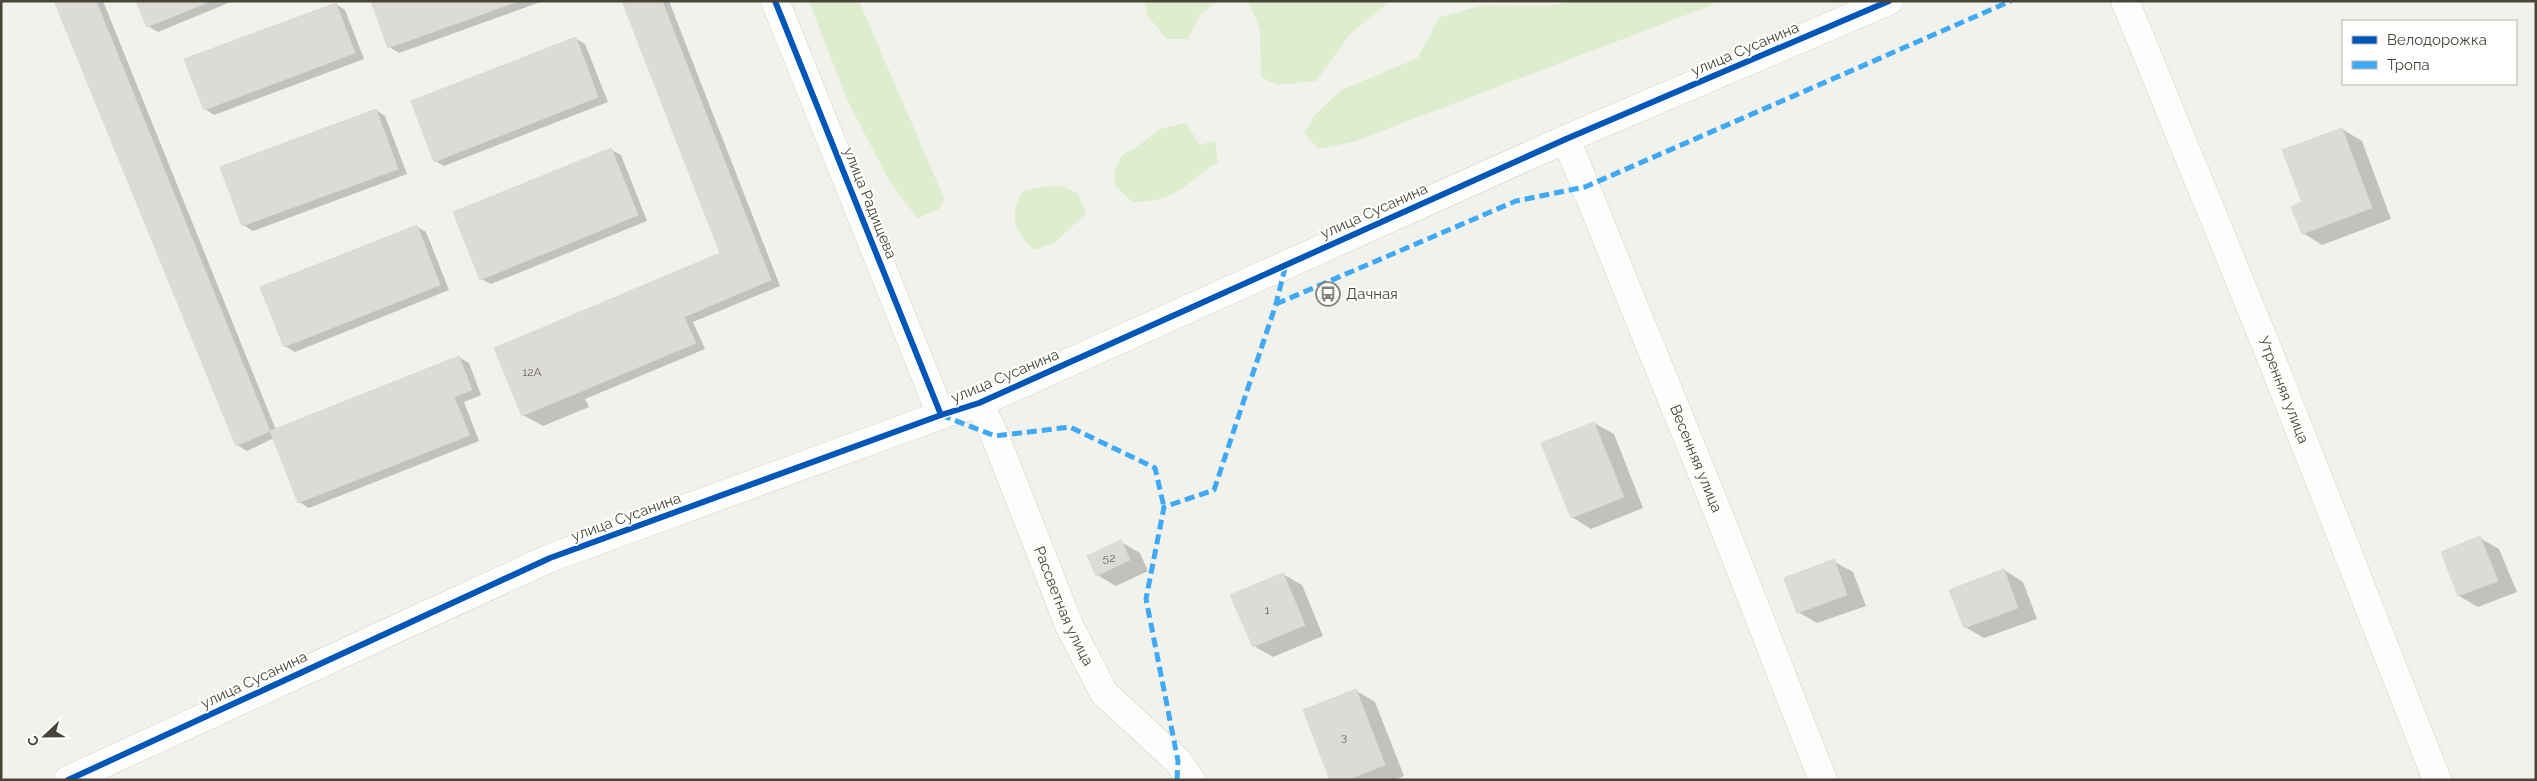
<svg xmlns="http://www.w3.org/2000/svg" width="2537" height="781" viewBox="0 0 2537 781" font-family="Raleway,sans-serif">
  <style>
    .green { fill: #ddedcd }
    .shadow { fill: #0003 }
    .building { fill: #dcdbd5; stroke: #dbd9d3 }
    .lines { fill: none; stroke-linecap: round; stroke-linejoin: round }
    .minor-casing { stroke: #d0d0cb; stroke-width: 29 }
    .minor { stroke: #fdfdfc; stroke-width: 28 }
    .quiet { stroke: #3fa9f5; stroke-width: 5; stroke-dasharray: 10 5; stroke-linecap: butt }
    .cycleway-casing { stroke: #fff; stroke-width: 9 }
    .cycleway { stroke: #0057b8; stroke-width: 6 }
    .labels { text-anchor: middle; stroke-width: 4; stroke-linejoin: round; paint-order: stroke }
    .number-label { font-size: 12px; fill: #6e6a60 }
    .street-label { font-size: 15px; fill: #494438; stroke: #fff }
    .poi-label { font-size: 15px; fill: #494438; stroke: #fff; text-anchor: start }
  </style>
  <rect width="100%" height="100%" fill="#f2f2ed"/>
  <g class="green">
    <path d="M809 1H859L944 198 939 210 917 218 889 180 848 102Z"/>
    <path d="M1145 1H1219L1200 14 1188 39H1167L1147 15Z"/>
    <path d="M1246 1H1390L1350 34 1316 81 1277 85 1261 77 1260 29 1249 3Z"/>
    <path d="M1574 1H1714L1712 5 1353 142 1319 149 1304 133 1314 116 1341 90 1418 58 1439 17 1485 5 1548 6Z"/>
    <path d="M1186 123 1200 145 1215 140 1218 162C1183 184 1178 202 1132 202L1115 186 1114 172 1122 155 1138 146 1160 129Z"/>
    <path d="M1062 186 1078 194 1086 213 1056 242 1034 250C1014 232 1008 214 1023 191L1043 187Z"/>
  </g>
  <g class="shadow">
    <path d="M55 1H103L276 430 459 357 469 363 481 395 464 402 479 441 309 508 299 502 274 438 247 451 237 445Z"/>
    <path d="M138 1H233L158 32 148 26Z"/>
    <path d="M372 1H543L399 53 389 47Z"/>
    <path d="M623 1H669L780 286 693 322 705 349 585 399 589 407 543 426 523 415 722 254Z"/>
    <path d="M336 4 345 10 364 59 214 115 205 109Z"/>
    <path d="M575 38 585 44 608 102 444 166 435 161Z"/>
    <path d="M376 110 385 116 407 174 253 231 243 225Z"/>
    <path d="M2342 129 2362 141 2391 219 2322 245 2303 233 2304 203Z"/>
    <path d="M611 150 621 155 647 221 491 284 481 279Z"/>
    <path d="M416 226 426 232 449 290 295 352 285 346Z"/>
    <path d="M1594 423 1614 434 1643 508 1591 529 1572 517Z"/>
    <path d="M2480 538 2499 549 2517 592 2478 607 2459 596Z"/>
    <path d="M1121 542 1140 553 1148 571 1116 586 1097 575Z"/>
    <path d="M1833 561 1853 572 1866 606 1817 623 1798 612Z"/>
    <path d="M2004 570 2023 582 2037 619 1984 638 1965 627Z"/>
    <path d="M1283 574 1302 585 1323 636 1273 657 1254 646Z"/>
    <path d="M1355 690 1375 702 1404 776 1394 780H1331Z"/>
  </g>
  <g class="building">
    <path d="M54 1H96L270 431 236 446Z"/>
    <path d="M136 1H211L147 27Z"/>
    <path d="M371 1H519L388 48Z"/>
    <path d="M622 1H662L771 280 684 317 696 343 570 396 542 328 720 253Z"/>
    <path d="M336 3 355 53 204 110 184 59Z"/>
    <path d="M576 37 598 97 434 162 411 101Z"/>
    <path d="M376 109 398 169 242 226 220 167Z"/>
    <path d="M2342 128 2372 208 2302 234 2291 207 2302 202 2282 150Z"/>
    <path d="M611 148 638 215 480 280 453 212Z"/>
    <path d="M417 225 440 285 284 347 260 287Z"/>
    <path d="M542 328 570 396 522 416 494 348Z"/>
    <path d="M459 356 472 390 454 397 470 435 298 503 270 431Z"/>
    <path d="M1594 422 1624 497 1571 518 1541 443Z"/>
    <path d="M2480 536 2498 581 2458 596 2441 552Z"/>
    <path d="M1121 540 1130 560 1096 576 1087 556Z"/>
    <path d="M1834 559 1847 595 1797 613 1784 578Z"/>
    <path d="M2004 569 2018 608 1964 628 1949 590Z"/>
    <path d="M1283 573 1305 625 1253 647 1230 595Z"/>
    <path d="M1356 689 1385 765 1347 780H1330L1303 710Z"/>
  </g>
  <g class="lines">
    <g class="minor-casing">
      <g id="minor">
        <path d="M775 1 941 415"/>
        <path id="s1" d="M2125 1 2266 345 2437 780"/>
        <path id="s2" d="M1566 139 1721 520 1823 780"/>
        <path id="s3" d="M979 403 995 436 1069 625 1104 693 1178 761 1191 780"/>
        <path d="M68 780 550 558 941 415 979 403 1566 139 1889 1"/>
      </g>
    </g>
    <use href="#minor" class="minor"/>
    <g class="quiet">
      <path d="M1276 304 1516 201 1585 187 2011 1"/>
      <path d="M941 415 995 436 1070 427 1155 468 1164 507"/>
      <path d="M1177 780 1178 761 1146 599 1164 507 1214 490 1276 304 1286 264"/>
    </g>
    <g class="cycleway-casing">
      <g id="cycleway">
        <path d="M775 1 941 415"/>
        <path d="M68 780 550 558 941 415 979 403 1566 139 1889 1"/>
      </g>
    </g>
    <use href="#cycleway" class="cycleway"/>
  </g>
  <defs>
    <g id="bus-ring" transform="scale(1.25)"><circle r="9.5" fill="#fff" stroke="#848177" stroke-width="1.5"/><path d="M-5-6H5V4H4V6H2V4H-2V6H-4V4H-5ZM-3.5-4V0h7V-4ZM-3.5 1.2v1.5H-2V1.2ZM2 1.2v1.5H3.5V1.2Z" fill="#848177"/></g>
  </defs>
  <g fill-rule="evenodd">
    <use href="#bus-ring" x="1328" y="294"/>
  </g>
  <g class="labels">
    <g class="number-label">
      <text x="532" y="376">12А</text>
      <text x="1109" y="562">52</text>
      <text x="1267" y="614">1</text>
      <text x="1344" y="741">3</text>
    </g>
    <g class="street-label">
      <text transform="translate(1745 49) rotate(-23)" y="5">улица Сусанина</text>
      <text transform="translate(870 203) rotate(68)" y="5">улица Радищева</text>
      <text transform="translate(1374 211) rotate(-24)" y="5">улица Сусанина</text>
      <text transform="translate(1005 376) rotate(-23)" y="5">улица Сусанина</text>
      <text dy="5" stroke="none"><textPath href="#s1" startOffset="420">Утренняя улица</textPath></text>
      <text dy="5" stroke="none"><textPath href="#s2" startOffset="345">Весенняя улица</textPath></text>
      <text transform="translate(626 517) rotate(-20)" y="5">улица Сусанина</text>
      <text dy="5" stroke="none"><textPath href="#s3" startOffset="220">Рассветная улица</textPath></text>
      <text transform="translate(254 680) rotate(-25)" y="5">улица Сусанина</text>
    </g>
    <g class="poi-label">
      <text x="1346" y="299">Дачная</text>
    </g>
  </g>
  <rect width="2537" height="781" fill="none" stroke="#494438" stroke-width="5"/>
  <rect x="2342" y="20" width="175" height="65" fill="#ffffff" stroke="#b6b4af"/>
  <rect x="2352" y="36" width="25" height="8" fill="#0057b8" stroke="#b6b4af"/>
  <text x="2387" y="45" font-size="15" fill="#494438">Велодорожка</text>
  <rect x="2352" y="61" width="25" height="8" fill="#3fa9f5" stroke="#b6b4af"/>
  <text x="2387" y="70" font-size="15" fill="#494438">Тропа</text>
  <g transform="translate(45 736) rotate(248)" stroke="#ffffff" stroke-width="4" paint-order="stroke">
  <path d="M0-4L9 19L0 12L-9 19Z" fill="#494438"/>
  <text y="-8" font-size="14" font-weight="bold" text-anchor="middle" fill="#494438">С</text>
  </g>
</svg>
